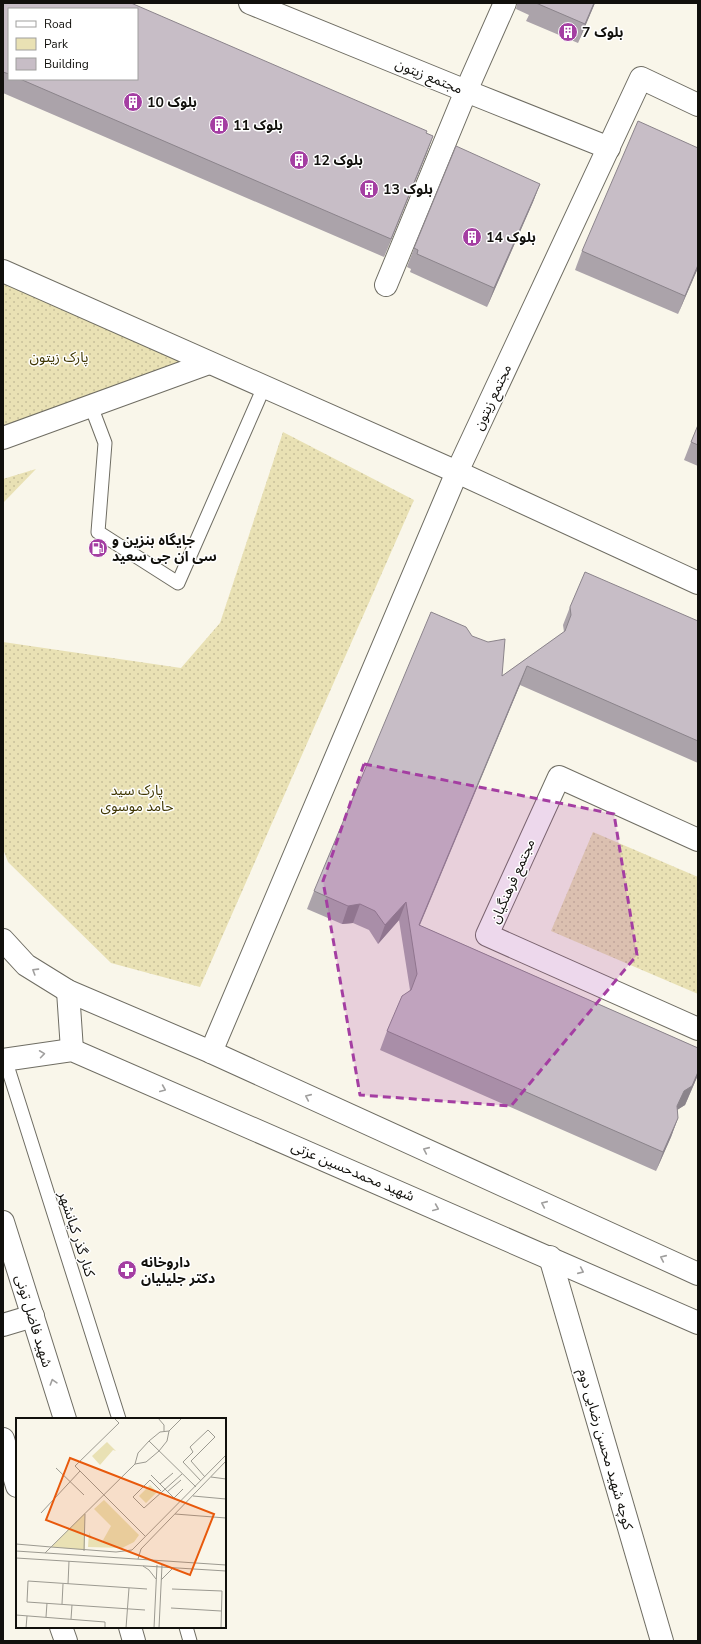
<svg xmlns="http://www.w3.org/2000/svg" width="701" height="1644" viewBox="0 0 701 1644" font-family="'Nunito Sans','Noto Sans Arabic',sans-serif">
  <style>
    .green { fill: url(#green-dots) }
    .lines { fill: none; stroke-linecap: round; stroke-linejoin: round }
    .service-casing { stroke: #6f6d63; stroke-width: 15 }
    .minor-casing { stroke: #6f6d63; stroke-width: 24 }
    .secondary-casing { stroke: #6f6d63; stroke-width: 24 }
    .service { stroke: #fff; stroke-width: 13 }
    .minor { stroke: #fff; stroke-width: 22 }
    .secondary { stroke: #fff; stroke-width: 22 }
    .wall { fill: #aba3aa; fill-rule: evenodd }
    .shaded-wall { fill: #8b848b }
    .building { fill: #c7bdc6; stroke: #8b848b }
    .oneway { stroke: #a09f9e }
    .marked { fill: #a43ea2; fill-opacity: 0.2; stroke: #a43ea2; stroke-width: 3; stroke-dasharray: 8 5; stroke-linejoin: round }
    .labels { text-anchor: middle; stroke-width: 3; stroke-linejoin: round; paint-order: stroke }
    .poi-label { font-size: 14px; font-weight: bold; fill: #11100c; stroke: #fff; text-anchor: start }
    .street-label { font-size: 14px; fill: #11100c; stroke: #fff }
    .park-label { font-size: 14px; fill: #3e3502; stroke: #fff }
    .inset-road { fill: none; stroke: #9c9a91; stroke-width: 1 }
    .view { fill: #e8590c; fill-opacity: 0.15; stroke: #e8590c; stroke-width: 2 }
    .inset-edge { fill: none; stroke: #11100c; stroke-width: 2 }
  </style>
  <defs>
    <pattern id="green-dots" width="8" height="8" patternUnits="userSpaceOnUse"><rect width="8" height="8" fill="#e9e1b4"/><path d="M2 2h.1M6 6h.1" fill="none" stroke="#c7c09a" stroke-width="1.8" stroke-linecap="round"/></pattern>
  </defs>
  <rect width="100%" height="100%" fill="#f9f6ea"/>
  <g class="green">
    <path d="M3 271 209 363 3 438Z"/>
    <path d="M283 432 414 500 200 987 111 963 8 862 3 849V642L181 668 220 623Z"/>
    <path d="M36 469 3 503V479Z"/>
    <path d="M593 832 698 877V994L551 931Z"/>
  </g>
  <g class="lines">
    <g class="service-casing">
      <g id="service">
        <path d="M91 406 105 443 98 532 178 583 264 387"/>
        <path d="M5 1059 119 1419"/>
        <path d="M186 1627 190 1641"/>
      </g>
    </g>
    <g class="minor-casing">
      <g id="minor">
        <path d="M250 3 466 91 609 148"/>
        <path d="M386 285 466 91 505 3"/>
        <path d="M698 840 559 777 487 935 698 1029"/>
        <path d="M211 1052 457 472 641 78 698 105"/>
        <path d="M550 1257 662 1641"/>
      </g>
    </g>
    <g class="secondary-casing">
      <g id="secondary">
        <path d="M3 271 457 472 698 583"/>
        <path d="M3 438 209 363"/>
        <path d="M3 940 26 965 68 991 211 1052 698 1274"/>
        <path d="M68 991 72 1050"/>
        <path d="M3 1060 72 1050 698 1323"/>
        <path d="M3 1222 65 1419"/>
        <path d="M3 1325 33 1316"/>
        <path d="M3 1439 17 1486"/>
        <path d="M61 1627 66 1641"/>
        <path d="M130 1627 134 1641"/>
      </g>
    </g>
    <use href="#service" class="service"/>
    <use href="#minor" class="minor"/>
    <use href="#secondary" class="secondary"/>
  </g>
  <g class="wall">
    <path d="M3 3 433 136 426 155 384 257 3 93ZM9 9 137 79H9Z"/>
    <path d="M517 3H595L578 43 526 21 529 15 516 9Z"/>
    <path d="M698 148V268L678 314 575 270 582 251Z"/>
    <path d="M540 184 533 202 487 307 410 272 411 269 407 267 414 248Z"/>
    <path d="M698 425V466L684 460 691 442Z"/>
    <path d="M570 607 698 621V763L520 685 419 925 698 1048V1075L685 1105 677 1110 678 1118 671 1137 656 1171 380 1050 387 1031 410 990 399 920 378 944 369 930 353 923 342 924 307 909 314 891 502 676 564 632 563 625Z"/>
  </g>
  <g class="shaded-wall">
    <path d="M594 3H595L578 43 585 24Z"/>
    <path d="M433 136 426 155 384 257 391 239Z"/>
    <path d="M540 184 533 202 487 307 494 288Z"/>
    <path d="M698 265V268L678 314 685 296Z"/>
    <path d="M527 666 520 685 412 944 419 925Z"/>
    <path d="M406 902 399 920 378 944 385 925Z"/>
    <path d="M360 904 353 923 342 924 348 906Z"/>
    <path d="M698 1072V1075L685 1105 677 1110V1106L684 1091Z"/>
    <path d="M678 1118 671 1137 656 1171 663 1152Z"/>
  </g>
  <g class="building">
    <path d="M3 3H131L427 131 426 133 433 136 391 239 20 79H137V9H9V74L3 72Z"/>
    <path d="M536 3H594L585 24Z"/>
    <path d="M638 121 698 148V265L685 296 582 251Z"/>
    <path d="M456 146 540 184 494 288 417 254 418 250 414 248Z"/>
    <path d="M698 425V445L691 442Z"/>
    <path d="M585 572 698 621V741L527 666 419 925 698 1048V1072L692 1086 684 1091 677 1106 678 1118 663 1152 387 1031 402 996 411 990 417 974 406 902 385 925 375 911 360 904 348 906 314 891 431 612 466 627 472 636 488 642 505 639 502 676 565 631 571 615 570 607Z"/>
  </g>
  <defs><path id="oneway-chevron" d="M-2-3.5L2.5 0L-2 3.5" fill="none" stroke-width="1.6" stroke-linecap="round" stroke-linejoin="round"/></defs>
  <g class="oneway">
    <use href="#oneway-chevron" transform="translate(35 971) rotate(-148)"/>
    <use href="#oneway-chevron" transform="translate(42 1054) rotate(-8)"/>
    <use href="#oneway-chevron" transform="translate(163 1089) rotate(23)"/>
    <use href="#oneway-chevron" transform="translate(308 1097) rotate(-156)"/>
    <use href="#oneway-chevron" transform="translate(426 1150) rotate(-156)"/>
    <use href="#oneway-chevron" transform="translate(544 1204) rotate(-156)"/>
    <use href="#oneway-chevron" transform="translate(436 1208) rotate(23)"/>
    <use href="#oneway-chevron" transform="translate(663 1258) rotate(-156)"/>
    <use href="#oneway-chevron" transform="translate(581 1271) rotate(24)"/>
    <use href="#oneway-chevron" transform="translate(53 1382) rotate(-107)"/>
  </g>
  <path class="marked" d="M364 764 614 814 637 955 511 1106 360 1095 323 881Z"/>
  <defs>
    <g id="building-disc" transform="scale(1)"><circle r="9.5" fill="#a43ea2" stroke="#fff"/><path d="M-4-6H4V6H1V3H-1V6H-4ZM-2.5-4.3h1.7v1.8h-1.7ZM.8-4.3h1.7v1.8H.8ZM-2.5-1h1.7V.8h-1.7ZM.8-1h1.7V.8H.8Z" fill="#fff"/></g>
    <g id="fuel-disc" transform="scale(1)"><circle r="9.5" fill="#a43ea2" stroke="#fff"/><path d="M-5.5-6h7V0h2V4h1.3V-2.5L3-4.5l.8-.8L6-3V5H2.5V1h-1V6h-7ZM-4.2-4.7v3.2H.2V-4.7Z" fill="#fff"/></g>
    <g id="pharmacy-disc" transform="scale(1)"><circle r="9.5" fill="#a43ea2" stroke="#fff"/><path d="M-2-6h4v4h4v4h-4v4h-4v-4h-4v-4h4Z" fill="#fff"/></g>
  </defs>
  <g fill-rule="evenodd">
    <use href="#building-disc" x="568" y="32"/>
    <use href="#building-disc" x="133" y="102"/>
    <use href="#building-disc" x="219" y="125"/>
    <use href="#building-disc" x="299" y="160"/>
    <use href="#building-disc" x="369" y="189"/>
    <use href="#building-disc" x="472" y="237"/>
    <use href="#fuel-disc" x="98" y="548"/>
    <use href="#pharmacy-disc" x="127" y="1270"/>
  </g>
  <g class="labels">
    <g class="poi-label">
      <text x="582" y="37">بلوک 7</text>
      <text x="147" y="107">بلوک 10</text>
      <text x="233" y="130">بلوک 11</text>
      <text x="313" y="165">بلوک 12</text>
      <text x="383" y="194">بلوک 13</text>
      <text x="486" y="242">بلوک 14</text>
      <text x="112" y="545">جایگاه بنزین و<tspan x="112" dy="16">سی ان جی سعید</tspan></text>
      <text x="141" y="1267">داروخانه<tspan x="141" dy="16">دکتر جلیلیان</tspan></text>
    </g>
    <g class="street-label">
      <text transform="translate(429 76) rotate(22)" y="5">مجتمع زیتون</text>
      <text transform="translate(492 397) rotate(-65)" y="5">مجتمع زیتون</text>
      <text transform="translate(512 881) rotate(-66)" y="5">مجتمع فرهنگیان</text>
      <text transform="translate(353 1171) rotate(23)" y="5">شهید محمدحسین عزتی</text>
      <text transform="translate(77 1234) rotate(72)" y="5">کنار گذر کیانشهر</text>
      <text transform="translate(34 1321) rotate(73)" y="5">شهید فاضل تونی</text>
      <text transform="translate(606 1449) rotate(74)" y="5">کوچه شهید محسن رضایی دوم</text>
    </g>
    <g class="park-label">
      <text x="59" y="362">پارک زیتون</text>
      <text x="137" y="795">پارک سید<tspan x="137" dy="16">حامد موسوی</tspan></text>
    </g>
  </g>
  <g transform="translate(16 1418)">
    <rect width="210" height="210" fill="#f9f6ea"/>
    <path d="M91 24 100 33 97 32 84 47 76 38ZM134 67 141 74 130 85 123 78ZM88 82 123 117 118 124 106 130 72 129 73 114 76 121 86 124 95 108 78 91ZM69 95V132L35 129Z" fill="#e9e1b4"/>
    <path class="inset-road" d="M98 0 103 5 59 48 129 118M142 0 148 7V13M153 13 151 23 143 33 130 44 119 46 122 35 133 23 144 14ZM153 13 166 0M133 23 180 69M40 50 68 77M157 55 144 66 158 80 167 71M135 57 144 66M195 59 210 61M185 63 167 44 177 34 174 29 192 12 199 19 175 43 189 59M145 73 134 62 117 79 128 90 166 56M151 74 165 62M177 78 210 81M25 95 64 53M159 96 210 100M0 126 35 129M35 129 100 134 116 132 210 37M0 133 210 147M68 133 69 96M29 135 119 46M0 140 210 153M122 141 125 131 210 43M127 148 133 152 140 161M145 162 157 150M52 166 53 143M156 171 206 173 205 210M46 186 47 166M155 190 205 193M129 192 11 184 12 163 131 171M0 197 89 204V210M30 199 31 185M55 201 56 187M10 210 11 198M110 210 113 170M138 210 141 147M143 210 146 147"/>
    <path class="view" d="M54 40 198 96 174 157 30 102Z"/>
    <rect width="210" height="210" class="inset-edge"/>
  </g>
  <rect width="701" height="1644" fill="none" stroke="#11100c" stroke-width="8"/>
  <rect x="8" y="8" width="130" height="72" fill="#ffffff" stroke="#a09f9e"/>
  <rect x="16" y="21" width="20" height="6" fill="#ffffff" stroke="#a09f9e"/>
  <text x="44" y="28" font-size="12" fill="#11100c">Road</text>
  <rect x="16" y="38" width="20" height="12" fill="#e9e1b4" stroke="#a09f9e"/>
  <text x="44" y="48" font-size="12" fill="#11100c">Park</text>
  <rect x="16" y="58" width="20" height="12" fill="#c7bdc6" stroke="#a09f9e"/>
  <text x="44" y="68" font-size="12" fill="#11100c">Building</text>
</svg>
